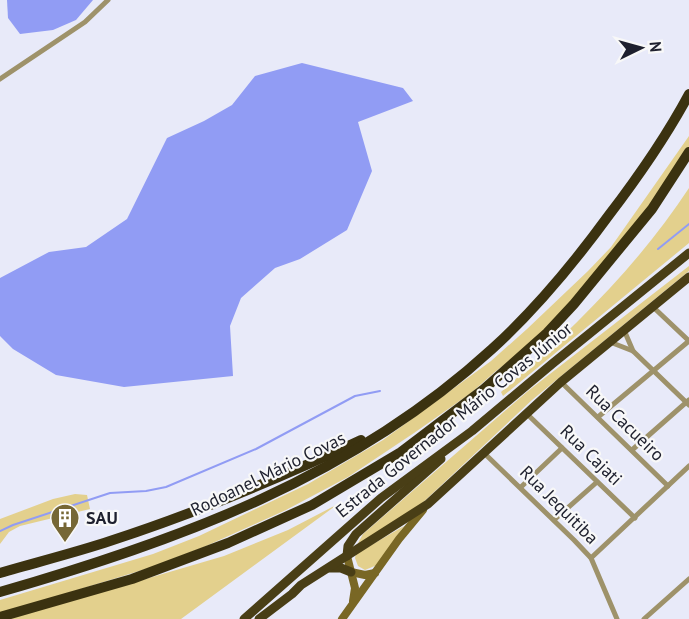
<svg xmlns="http://www.w3.org/2000/svg" width="689" height="619" viewBox="0 0 689 619" font-family="'PT Sans',sans-serif">
  <style>
    .green { fill: #e3d08d }
    .water { fill: #919cf4 }
    .lines { fill: none; stroke-linecap: round; stroke-linejoin: round }
    .stream { stroke: #919cf4; stroke-width: 2 }
    .minor { stroke: #9e926a; stroke-width: 5 }
    .secondary { stroke: #796725; stroke-width: 8 }
    .trunk { stroke: #493e16; stroke-width: 9 }
    .motorway { stroke: #3b3210; stroke-width: 10 }
    .labels { text-anchor: middle; stroke-width: 4.5; stroke-linejoin: round; paint-order: stroke }
    .street-label { font-size: 18px; fill: #1e202e; stroke: #f8f8f8 }
    .poi-label { font-size: 18px; font-weight: bold; fill: #1e202e; stroke: #f8f8f8; text-anchor: start }
  </style>
  <rect width="100%" height="100%" fill="#e8eaf9"/>
  <g class="green">
    <path d="M689 136V158L632 239 525 350 496 371 471 393 414 433 348 477 286 510 204 547 152 567 0 614V600L153 554 199 536 308 484 383 440 491 361 527 329 588 271 611 247Z"/>
    <path d="M689 188V243L503 396 501 392C571 331 638 266 689 188Z"/>
    <path d="M689 266V271L532 400 417 508 357 545 363 534 528 391Z"/>
    <path d="M75 494 87 495 90 509 20 526 9 532 0 544V519L53 499Z"/>
    <path d="M338 504 181 619H9L224 556 288 530Z"/>
    <path d="M404 526 377 565 365 570 358 566 355 558 356 554Z"/>
  </g>
  <g class="water">
    <path d="M7 0H93L76 20 53 30 20 34 8 18Z"/>
    <path d="M302 63 403 88 413 101 358 122 372 171 347 230 300 259 275 268 241 298 230 326 233 376 124 387 56 375 13 349 0 336V278L49 252 86 247 127 219 167 138 204 121 232 105 255 76Z"/>
  </g>
  <g class="lines">
    <g class="stream">
      <path d="M658 249 689 224"/>
      <path d="M0 531 13 525 110 493 146 491 166 487 256 449 355 396 380 391"/>
    </g>
    <g class="minor">
      <path d="M0 79 85 22 108 0"/>
      <path d="M652 306 689 341"/>
      <path d="M624 330 633 351"/>
      <path d="M610 342 633 351 689 405"/>
      <path d="M561 382 668 486"/>
      <path d="M526 413 635 518"/>
      <path d="M598 417 689 341"/>
      <path d="M632 450 689 400"/>
      <path d="M484 453 574 540 591 558 617 619"/>
      <path d="M521 487 562 448"/>
      <path d="M554 520 597 482"/>
      <path d="M591 558 689 466"/>
      <path d="M644 619 689 579"/>
    </g>
    <g class="secondary">
      <path d="M347 556 355 588 353 601"/>
      <path d="M351 572 365 575 375 573"/>
      <path d="M342 619 399 539 423 510"/>
    </g>
    <g class="trunk">
      <path d="M347 556 348 546 356 534 441 459"/>
      <path d="M330 568H341L351 572"/>
      <path d="M244 619 381 498 472 431 552 364 689 253"/>
      <path d="M259 619 292 594 301 585 428 504 561 382 689 277"/>
    </g>
    <g class="motorway">
      <path d="M0 573C37 562 74 553 110 541 196 513 280 478 361 440"/>
      <path d="M0 592C180 540 351 478 492 349 536 309 574 263 609 215 638 177 666 137 689 94"/>
      <path d="M0 617 132 579 228 543 312 505 401 452 484 389 547 333 574 304 652 209 689 152"/>
    </g>
  </g>
  <defs>
    <g id="building-pin" transform="scale(1.5)"><path d="M0 17L-7.5 6A9.5 9.5 0 1 1 7.5 6Z" fill="#766735" stroke="#f8f8f8"/><path d="M-4-6H4V6H1V3H-1V6H-4ZM-2.5-4.3h1.7v1.8h-1.7ZM.8-4.3h1.7v1.8H.8ZM-2.5-1h1.7V.8h-1.7ZM.8-1h1.7V.8H.8Z" fill="#fff"/></g>
  </defs>
  <g fill-rule="evenodd">
    <use href="#building-pin" x="65" y="518"/>
  </g>
  <g class="labels">
    <g class="street-label">
      <text transform="translate(454 420) rotate(-39)" y="6">Estrada Governador Mário Covas Júnior</text>
      <text transform="translate(625 423) rotate(44)" y="6">Rua Cacueiro</text>
      <text transform="translate(591 455) rotate(44)" y="6">Rua Cajati</text>
      <text transform="translate(268 474) rotate(-26)" y="6">Rodoanel Mário Covas</text>
      <text transform="translate(559 505) rotate(45)" y="6">Rua Jequitiba</text>
    </g>
    <g class="poi-label">
      <text x="86" y="524">SAU</text>
    </g>
  </g>
  <g transform="translate(641 48) rotate(85)" stroke="#f8f8f8" stroke-width="4.5" paint-order="stroke">
  <path d="M0-4.5L10 22L0 15L-10 22Z" fill="#1e202e"/>
  <text y="-9" font-size="16" font-weight="bold" text-anchor="middle" fill="#1e202e">N</text>
  </g>
</svg>
